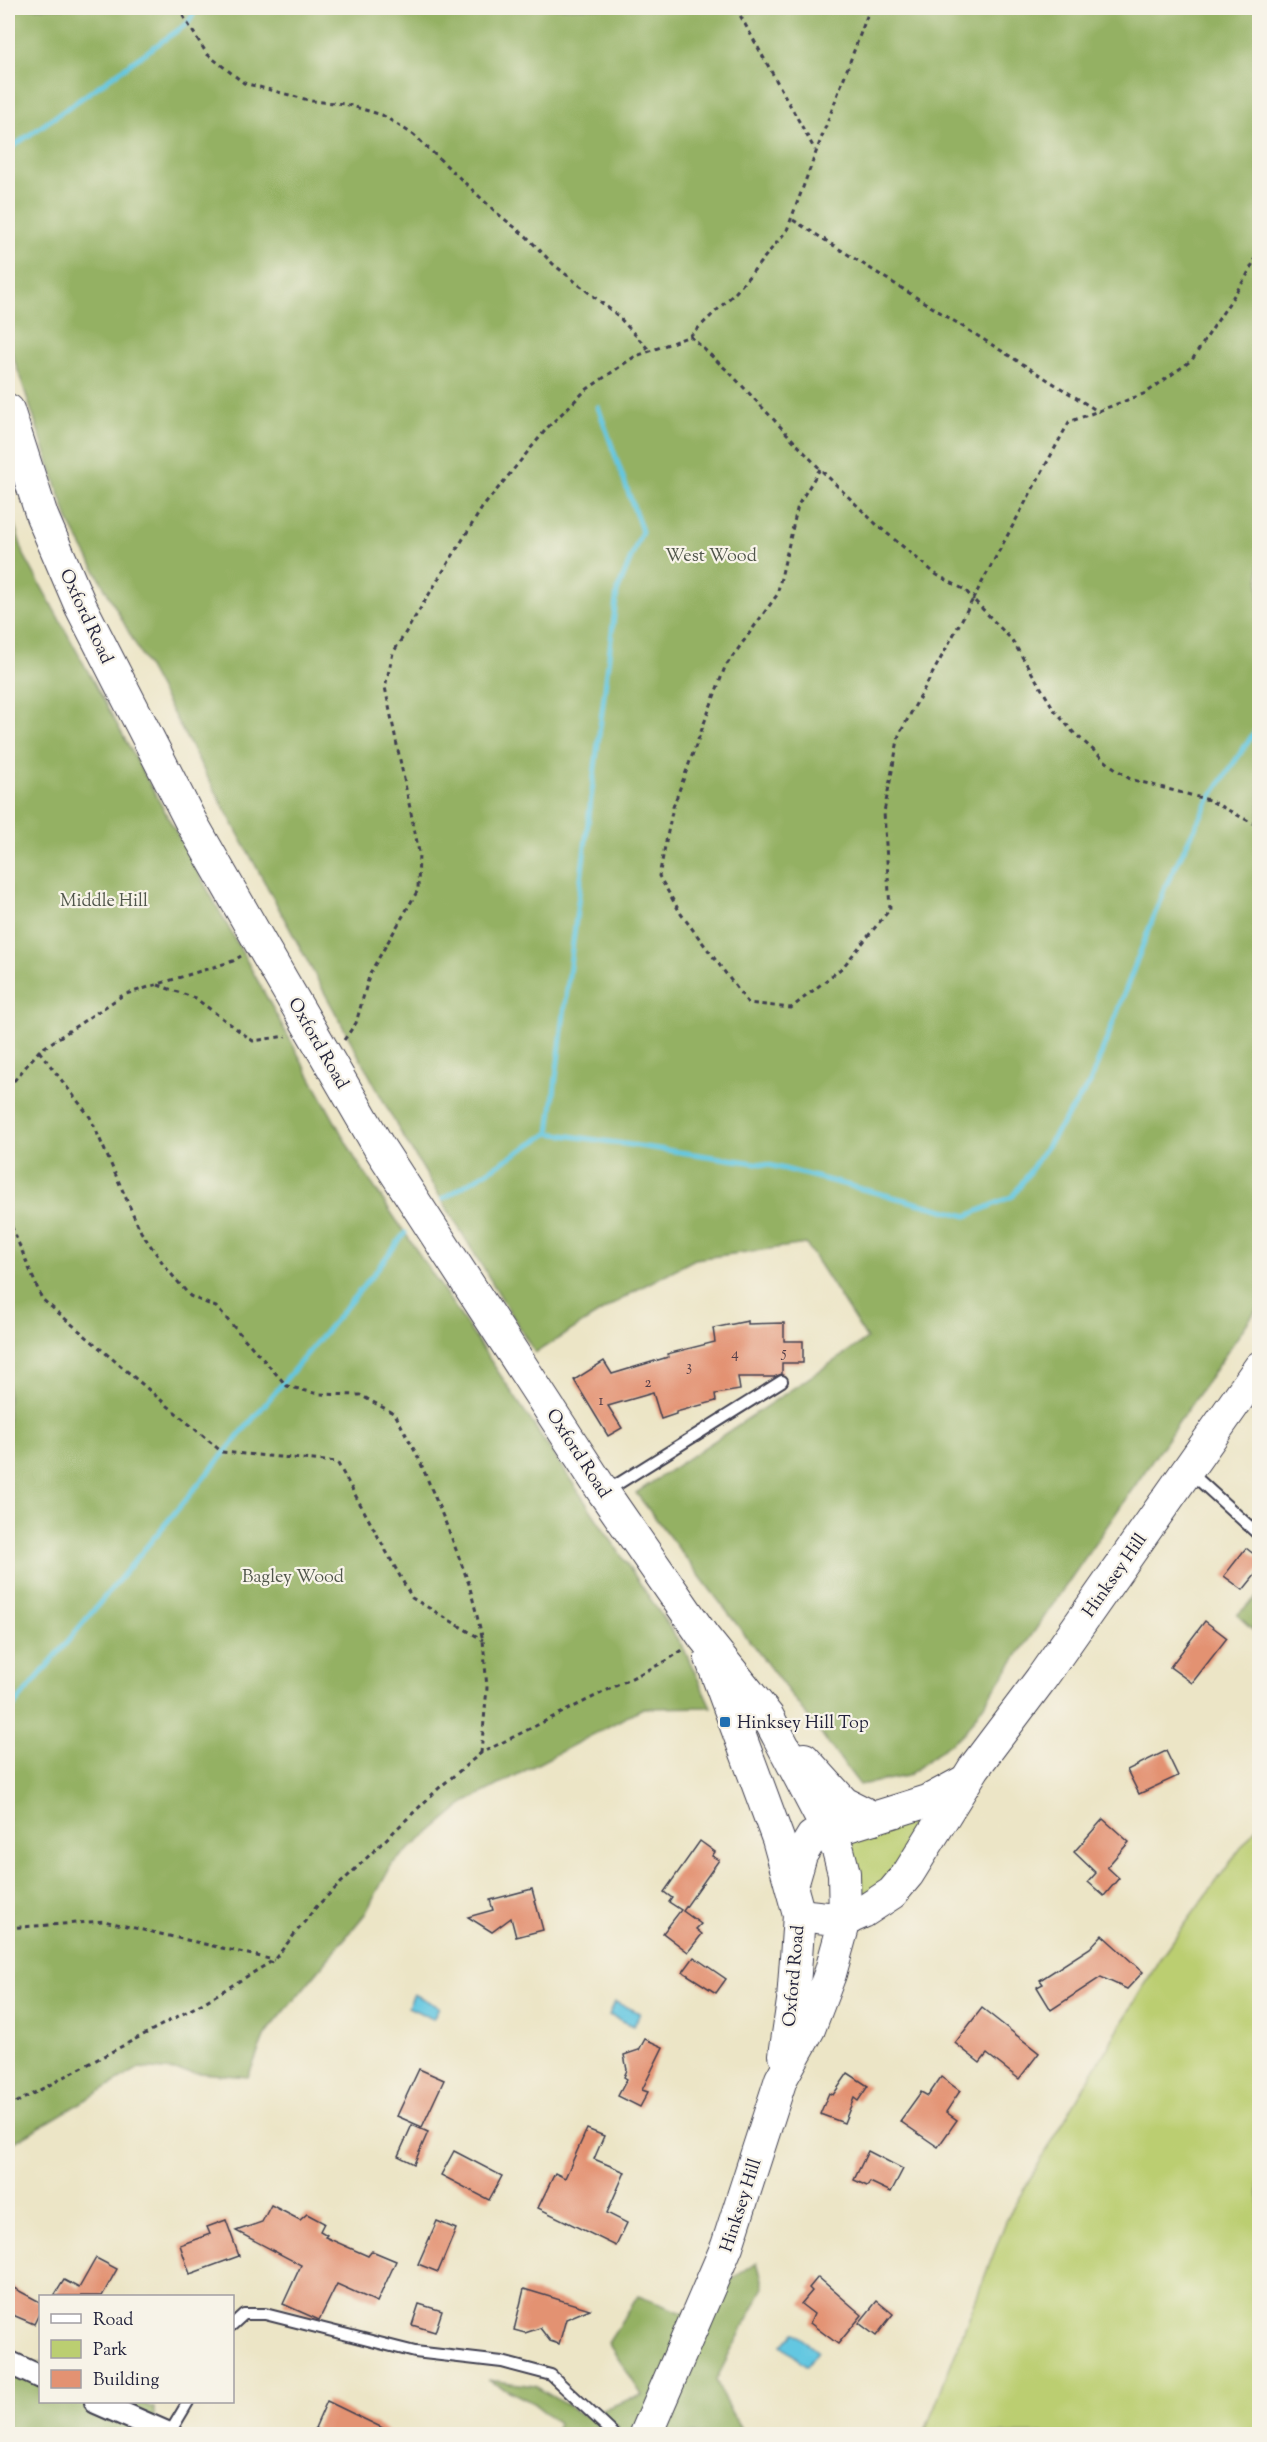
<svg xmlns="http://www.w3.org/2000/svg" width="1267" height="2442" viewBox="0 0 1267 2442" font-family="'Sorts Mill Goudy',serif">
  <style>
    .green { fill: #bbce71; stroke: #6e7856; stroke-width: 1.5 }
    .forest { fill: #94b163; stroke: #5b6a4f; stroke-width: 1.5 }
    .water { fill: #63c7e1; stroke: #42748e; stroke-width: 1.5 }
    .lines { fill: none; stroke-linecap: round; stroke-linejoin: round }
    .stream { stroke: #63c7e1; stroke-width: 5 }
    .building { fill: #e39272 }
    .lane-casing { stroke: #403f50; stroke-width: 14 }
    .street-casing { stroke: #403f50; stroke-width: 26 }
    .secondary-casing { stroke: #403f50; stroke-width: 34 }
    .path { stroke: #403f50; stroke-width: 3; stroke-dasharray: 4.5 4.5; stroke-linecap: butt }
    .lane { stroke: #fff; stroke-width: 10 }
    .street { stroke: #fff; stroke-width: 22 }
    .secondary { stroke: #fff; stroke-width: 32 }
    .poi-dot { fill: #1f6fb2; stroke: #f7f3e8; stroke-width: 2 }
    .labels { text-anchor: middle; stroke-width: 4.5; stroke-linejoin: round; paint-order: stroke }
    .number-label { font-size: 15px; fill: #523e49 }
    .park-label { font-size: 18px; fill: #50564b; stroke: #f7f3e8 }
    .street-label { font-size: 18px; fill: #22223b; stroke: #f7f3e8 }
    .poi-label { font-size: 18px; fill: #22223b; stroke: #f7f3e8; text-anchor: start }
  </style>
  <rect width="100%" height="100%" fill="#f7f3e8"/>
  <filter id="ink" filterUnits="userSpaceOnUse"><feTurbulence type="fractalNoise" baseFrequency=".0167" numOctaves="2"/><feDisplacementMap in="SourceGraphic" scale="12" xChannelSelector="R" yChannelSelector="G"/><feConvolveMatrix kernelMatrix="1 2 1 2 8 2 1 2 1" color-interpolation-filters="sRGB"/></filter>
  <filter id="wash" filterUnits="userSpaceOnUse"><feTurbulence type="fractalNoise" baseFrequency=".008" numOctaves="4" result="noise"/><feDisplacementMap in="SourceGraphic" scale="24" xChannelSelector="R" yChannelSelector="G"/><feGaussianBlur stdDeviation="1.35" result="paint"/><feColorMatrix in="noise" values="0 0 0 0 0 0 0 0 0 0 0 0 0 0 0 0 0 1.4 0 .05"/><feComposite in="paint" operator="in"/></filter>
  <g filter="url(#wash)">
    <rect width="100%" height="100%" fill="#ece5c6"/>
    <g class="green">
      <path d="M932 1817 890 1879 860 1896 850 1846 852 1832Z"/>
      <path d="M1259 1823V2434H924L1008 2216 1159 1960Z"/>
    </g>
    <g class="forest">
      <path d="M8 8H1259V1306L964 1733 907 1776 860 1785 636 1493 867 1339 806 1244 695 1259 638 1289 535 1353 398 1128 69 522 8 341Z"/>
      <path d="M8 504 24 555 356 1160 684 1649 711 1707 643 1708 466 1802 392 1864 365 1914 265 2035 248 2077 139 2068 8 2146Z"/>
      <path d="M1259 1595V1635L1237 1615Z"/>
      <path d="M757 2262 764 2287 716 2380 726 2403 744 2434H555L558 2423 533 2403 488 2380 535 2386 584 2416 642 2395 608 2343 638 2296 683 2313Z"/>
      <path d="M40 2362V2402H139L154 2408V2434H8V2387L11 2380Z"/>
    </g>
    <g class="water">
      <path d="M414 1994 439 2007 433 2019 408 2007Z"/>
      <path d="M615 2002 640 2013 634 2026 609 2015Z"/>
      <path d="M794 2332 818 2351 807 2366 782 2346Z"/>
    </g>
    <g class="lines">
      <g class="stream">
        <path d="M8 150 188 23 197 8"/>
        <path d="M549 1133 769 1165 967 1216 1013 1196 1090 1083 1165 887 1209 800 1260 724"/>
        <path d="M443 1199 549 1133 617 592 642 531 598 407"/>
        <path d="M8 1713 371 1277 405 1233"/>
      </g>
    </g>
    <g id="blocks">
      <g class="building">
        <path d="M748 1321V1324L784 1323V1341H803V1363H782V1374L774 1377H738L740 1390 715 1394 716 1401 676 1412V1414L661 1419 653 1393 608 1406 622 1428 608 1436 574 1380 604 1361 612 1374 668 1357 667 1354 715 1342 713 1328Z"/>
        <path d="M1246 1548 1260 1559V1569L1243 1590 1224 1576Z"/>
        <path d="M1205 1621 1227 1638 1192 1683 1170 1667Z"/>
        <path d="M1166 1751 1178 1776 1139 1794 1127 1770Z"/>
        <path d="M1103 1819 1129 1842 1107 1867 1119 1878 1104 1896 1088 1882 1096 1873 1074 1852Z"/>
        <path d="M700 1841 715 1852 712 1856 719 1860 683 1911 701 1924 696 1929 702 1934 688 1952 663 1933 681 1910 669 1902 672 1898 664 1892Z"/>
        <path d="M532 1889 543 1930 516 1937 511 1918 492 1932 468 1917 493 1910 490 1900Z"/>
        <path d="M1102 1935 1143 1972 1127 1989 1101 1977 1051 2010 1037 1987 1043 1984 1040 1980 1090 1948Z"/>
        <path d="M694 1957 726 1979 716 1993 683 1972Z"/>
        <path d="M982 2008 1039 2053 1019 2079 987 2054 980 2063 955 2043Z"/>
        <path d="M645 2039 663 2047 642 2090 648 2092 640 2107 618 2096 627 2079 624 2077 627 2070 624 2055 639 2050Z"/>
        <path d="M419 2069 444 2080 422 2127 397 2116Z"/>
        <path d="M848 2073 868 2086 858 2101 854 2098 844 2123 820 2114 829 2093 833 2095Z"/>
        <path d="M941 2077 960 2091 946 2112 957 2120 938 2147 900 2121 921 2092 928 2096Z"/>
        <path d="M412 2125 428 2132 414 2164 398 2156Z"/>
        <path d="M587 2129 604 2136 594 2159 625 2172 607 2213 627 2223 616 2246 538 2208 555 2173 565 2178Z"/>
        <path d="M454 2151 502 2176 489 2200 441 2175Z"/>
        <path d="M868 2151 903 2169 891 2192 870 2182 867 2186 854 2180Z"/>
        <path d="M271 2205 300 2220 307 2214 324 2223 320 2231 327 2235 325 2237 368 2256 372 2251 396 2261 377 2302 337 2284 319 2320 283 2304 301 2265 236 2231 262 2222Z"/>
        <path d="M226 2220 239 2256 190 2274 180 2245 210 2234 207 2227Z"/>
        <path d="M437 2221 456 2229 438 2272 418 2264Z"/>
        <path d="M96 2258 117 2269 102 2296H54L64 2280 79 2288Z"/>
        <path d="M818 2277 862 2315 838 2344 810 2323 814 2314 801 2304 812 2291 809 2288Z"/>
        <path d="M8 2285 40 2302V2312L34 2324 8 2313Z"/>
        <path d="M524 2289 590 2309 566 2319 559 2344 550 2341 540 2328 525 2333 514 2330Z"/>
        <path d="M877 2301 893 2314 876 2336 859 2323Z"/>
        <path d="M419 2304 442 2311 435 2332 412 2325Z"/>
        <path d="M327 2401 395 2434H329L315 2428Z"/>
      </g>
    </g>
  </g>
  <g filter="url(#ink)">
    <use href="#blocks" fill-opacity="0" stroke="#403f50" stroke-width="1.5"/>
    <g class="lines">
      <g class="lane-casing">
        <g id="lane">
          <path d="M1190 1472 1260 1536"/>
          <path d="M605 1492 782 1381"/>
          <path d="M232 2325 244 2314H265L415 2352 502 2362 551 2375 614 2434"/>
          <path d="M169 2434 188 2402"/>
        </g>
      </g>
      <g class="street-casing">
        <g id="street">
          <path d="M8 2362 40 2377"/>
          <path d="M96 2402 169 2434"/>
        </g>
      </g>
      <g class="secondary-casing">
        <g id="secondary">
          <path d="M8 410 42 516 81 607 190 820 261 944 379 1147 604 1493 703 1636 768 1717 838 1850 844 1873 845 1920 830 1974 809 2029 781 2079 727 2246 646 2434"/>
          <path d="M711 1658 778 1839 799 1915 793 2001 785 2055"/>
          <path d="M804 1759 844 1803 874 1818"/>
          <path d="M792 1886 801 1855 812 1837 928 1801 965 1781"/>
          <path d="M799 1915 845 1920 863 1912 892 1893 908 1874 974 1768 1041 1679 1260 1367"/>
        </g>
      </g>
      <g class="path">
        <path d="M178 8 207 54 244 83 312 101 345 104 382 115 414 135 498 214 527 237 553 264 617 315 649 350"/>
        <path d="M736 8 815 150"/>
        <path d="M793 220 1099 412"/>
        <path d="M690 336 732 375 820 469 877 525 937 575 965 590 973 599 1069 422 1146 393 1192 360 1246 277 1260 249"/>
        <path d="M820 469 798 505 777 595 725 667 673 807 659 876 681 914 748 1003 791 1008 843 967 890 909 884 812 899 735 973 599 1012 640 1055 711 1073 732 1109 764 1130 779 1209 800 1260 827"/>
        <path d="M158 985 195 998 253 1041 286 1036"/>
        <path d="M344 1040 356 1023 370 973 418 890 419 852 385 687 393 653 482 508 548 427 586 390 634 357 690 336 736 292 787 230 870 8"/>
        <path d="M39 1051 90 1117 141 1232 167 1269 190 1296 216 1307 287 1386 318 1394 360 1395 395 1414 419 1459 449 1531 469 1584 483 1640 487 1688 481 1753"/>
        <path d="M8 1088 39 1051 123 995 233 961 241 956"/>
        <path d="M8 1218 42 1299 222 1452 337 1462 412 1598 483 1640"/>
        <path d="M8 1928 104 1921 274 1960"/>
        <path d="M8 2107 203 2003 274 1960 317 1906 439 1788 481 1753 666 1661 684 1649"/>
      </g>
      <use href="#lane" class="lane"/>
      <use href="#street" class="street"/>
      <use href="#secondary" class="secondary"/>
    </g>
  </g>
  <rect class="poi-dot" x="719" y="1716" width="12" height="12" rx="3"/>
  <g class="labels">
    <g class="number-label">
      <text x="784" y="1357">5</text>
      <text x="735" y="1358">4</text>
      <text x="689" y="1371">3</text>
      <text x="648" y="1387">2</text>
      <text x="601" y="1405">1</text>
    </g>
    <g class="park-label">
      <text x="711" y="561">West Wood</text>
      <text x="104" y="906">Middle Hill</text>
      <text x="293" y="1582">Bagley Wood</text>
    </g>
    <g class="street-label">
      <text transform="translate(87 616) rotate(65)" y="6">Oxford Road</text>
      <text transform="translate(319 1043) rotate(60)" y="6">Oxford Road</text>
      <text transform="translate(579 1453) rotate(57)" y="6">Oxford Road</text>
      <text transform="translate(1114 1575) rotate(-55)" y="6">Hinksey Hill</text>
      <text transform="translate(793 1976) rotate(-85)" y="6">Oxford Road</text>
      <text transform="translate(740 2205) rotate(-72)" y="6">Hinksey Hill</text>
    </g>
    <g class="poi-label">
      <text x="737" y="1728">Hinksey Hill Top</text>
    </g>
  </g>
  <rect width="1267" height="2442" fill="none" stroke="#f7f3e8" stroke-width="30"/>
  <rect x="39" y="2295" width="195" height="108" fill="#f7f3e8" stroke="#a29fa3" stroke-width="1.5"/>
  <rect x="51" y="2314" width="30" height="9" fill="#ffffff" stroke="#a29fa3" stroke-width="1.5"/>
  <text x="93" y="2325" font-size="18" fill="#22223b">Road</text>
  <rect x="51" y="2340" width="30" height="18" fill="#bbce71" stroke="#a29fa3" stroke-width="1.5"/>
  <text x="93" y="2355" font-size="18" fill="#22223b">Park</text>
  <rect x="51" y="2370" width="30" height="18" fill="#e39272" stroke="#a29fa3" stroke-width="1.5"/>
  <text x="93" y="2385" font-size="18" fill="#22223b">Building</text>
</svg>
